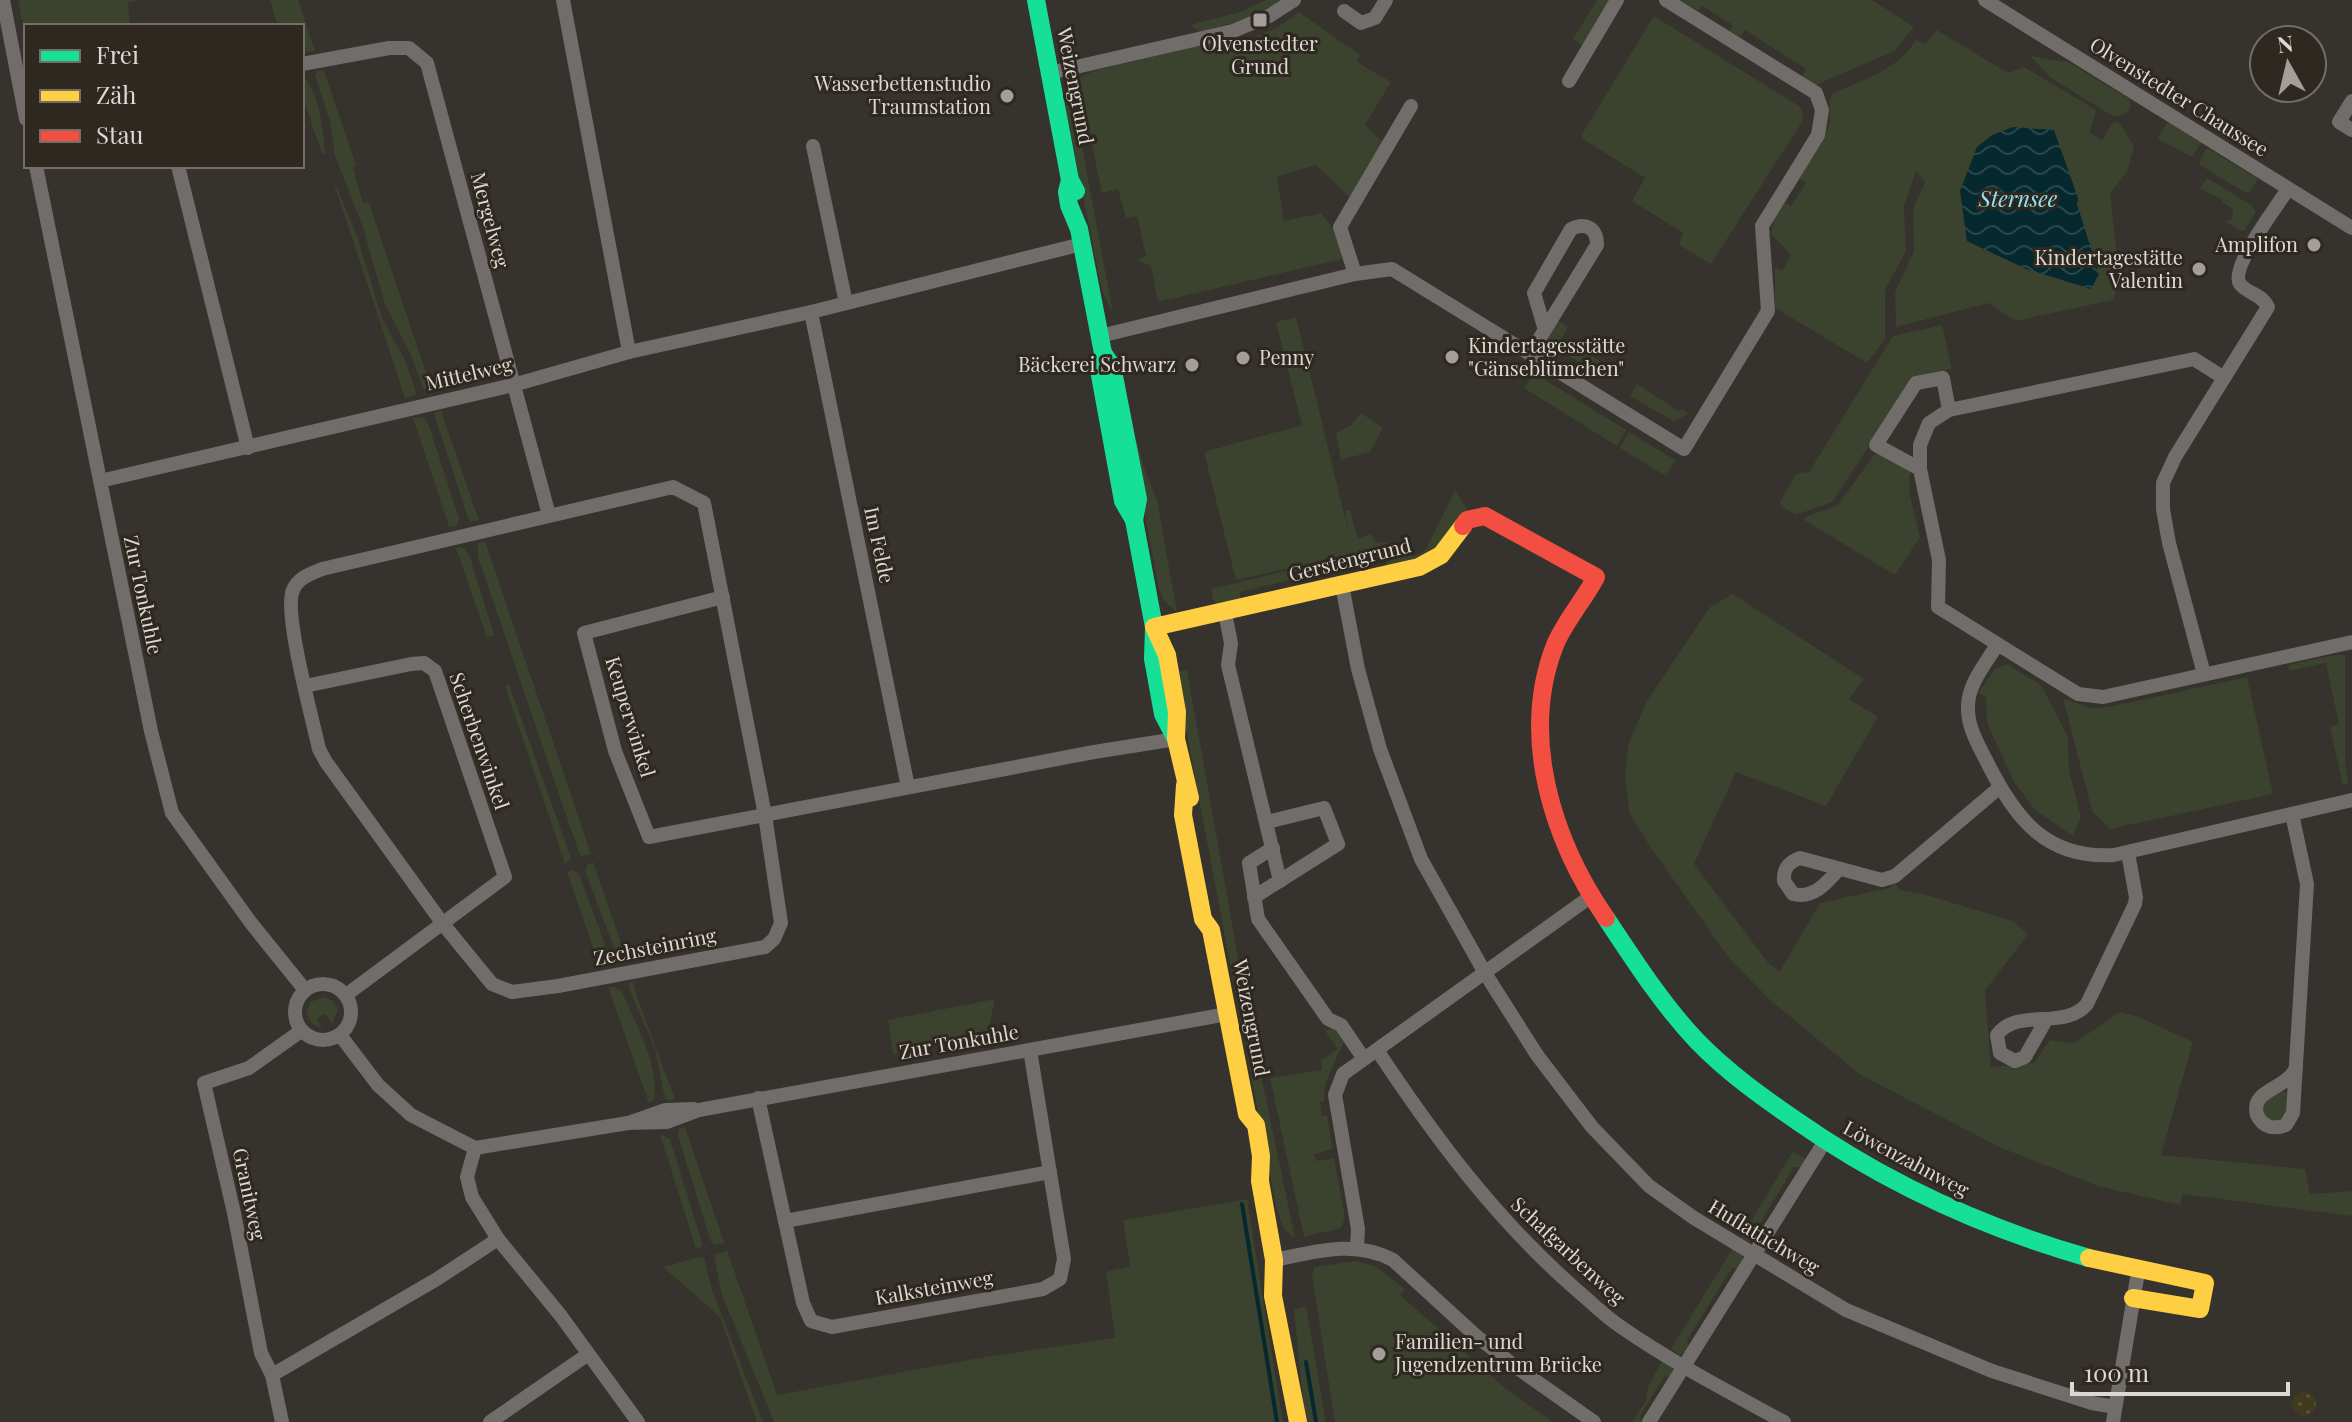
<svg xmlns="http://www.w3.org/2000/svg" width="2352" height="1422" viewBox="0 0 2352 1422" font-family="'Playfair Display',serif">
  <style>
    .green { fill: #3b422d }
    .sand { fill: url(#sand-dots) }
    .water { fill: url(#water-waves) }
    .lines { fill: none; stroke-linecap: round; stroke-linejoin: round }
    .stream { stroke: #05292e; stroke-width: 4 }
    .street { stroke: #706d6a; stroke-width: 14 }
    .fast { stroke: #16e098; stroke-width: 18 }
    .slow { stroke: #ffcf43; stroke-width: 18 }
    .jam { stroke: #f24e42; stroke-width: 18 }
    .poi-dot { fill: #a39e99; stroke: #2f2820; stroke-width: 3 }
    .labels { text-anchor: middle; stroke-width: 6; stroke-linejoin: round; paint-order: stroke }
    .poi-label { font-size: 20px; fill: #ddd8d3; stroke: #2f2820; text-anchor: end }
    .street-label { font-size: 20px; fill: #ddd8d3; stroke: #2f2820 }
    .water-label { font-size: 22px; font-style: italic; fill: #8fe5f5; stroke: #2f2820 }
  </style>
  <defs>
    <pattern id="sand-dots" width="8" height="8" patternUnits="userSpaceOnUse" patternTransform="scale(2)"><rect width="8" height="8" fill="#413a1e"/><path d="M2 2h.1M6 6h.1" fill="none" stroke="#5c563e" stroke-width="1.8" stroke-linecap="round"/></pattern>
    <pattern id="water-waves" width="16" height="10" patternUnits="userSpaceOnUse" patternTransform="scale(2)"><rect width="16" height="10" fill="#05292e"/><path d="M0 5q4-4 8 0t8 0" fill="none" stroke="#29474b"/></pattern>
  </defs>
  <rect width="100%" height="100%" fill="#36322e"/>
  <g class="green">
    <path d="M18 0H140L128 3 130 26H26V38Z"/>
    <path d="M270 0H298L315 51 302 53V26H278Z"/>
    <path d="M1266 0H1283C1257 16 1231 24 1201 32L1190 25 1240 12Z"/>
    <path d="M1597 0H1611L1583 46 1573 39Z"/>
    <path d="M1680 0H1872L1914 27 1894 51 1816 85 1802 76 1806 69 1745 30 1740 37 1730 31 1733 25 1702 6 1699 11Z"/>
    <path d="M1299 12 1360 55 1357 62 1391 82 1365 125 1384 143 1350 198 1316 165 1277 177 1284 221 1321 213 1338 235 1342 259 1158 302 1151 266 1137 260 1146 256 1137 216 1126 218 1118 189 1102 193 1078 78 1094 71 1233 37 1235 46 1278 27Z"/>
    <path d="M1654 16 1799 106 1803 113 1802 122 1711 264 1679 245 1683 233 1632 201 1645 178 1583 139 1582 134Z"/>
    <path d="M1937 30 2008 73 2024 67 2096 110 2090 133 2102 140 2114 121 2120 124 2134 146 2127 172 2110 193 2120 283 2113 300 2015 321 1989 303 1896 327 1895 292 1914 251 1913 209 1925 182 1916 171 1904 206 1906 251 1885 290V339L1867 363 1775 308V267L1782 271 1791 255 1771 234 1775 217 1784 202 1791 206 1806 183 1798 177C1808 161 1824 144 1829 125 1832 114 1826 102 1833 93 1864 79 1898 70 1916 40L1926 44Z"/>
    <path d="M2030 56 2068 62 2128 98 2131 107 2128 112 2118 117 2111 115 2051 78Z"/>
    <path d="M318 71H324L356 165 353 168 363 203H369L432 390 426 393 424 390 411 355 385 304 362 225 335 156 330 121 315 75Z"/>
    <path d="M302 75C320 93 323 128 325 153L322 154 302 95Z"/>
    <path d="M1074 103 1113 314 1102 291 1065 106Z"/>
    <path d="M2168 122 2201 143 2192 157 2160 140 2158 137Z"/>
    <path d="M2207 148 2258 179 2250 192H2244L2200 165V160Z"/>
    <path d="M331 174 356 233 382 318 405 360 416 392 415 395 405 398Z"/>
    <path d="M2207 178 2251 205 2256 212 2245 230 2241 231 2226 222 2232 218 2233 209 2222 202 2223 200 2200 189Z"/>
    <path d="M1296 317 1349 533 1345 511 1350 510 1358 539 1371 534 1376 542 1389 543 1414 556 1425 551 1455 490 1468 511 1432 552 1388 568 1385 558 1240 592 1241 602 1219 606 1213 600 1211 589 1355 554 1236 580 1204 452 1302 425 1276 322Z"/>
    <path d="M1557 320 1568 327 1562 338 1604 364 1598 374 1545 342Z"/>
    <path d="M1942 325 1952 369 1915 376 1832 502 1796 515 1781 506 1780 501 1796 474 1809 472 1893 336Z"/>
    <path d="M1534 373 1626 430 1617 446 1524 388Z"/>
    <path d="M1637 384 1680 412 1682 409 1689 414 1673 421 1630 396Z"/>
    <path d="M441 411 479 520 471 522 468 518 435 417V412Z"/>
    <path d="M1361 413 1383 428 1370 452 1341 460 1336 433 1351 425Z"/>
    <path d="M419 417 424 418 429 426 459 518 457 526 449 527 413 418Z"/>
    <path d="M1629 432 1675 460 1666 476 1620 448Z"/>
    <path d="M1137 441 1144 468 1157 500 1177 612 1164 601 1159 589 1131 443Z"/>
    <path d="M1877 451 1910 471 1909 491 1920 537 1895 575 1804 520 1807 516 1837 506Z"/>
    <path d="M485 541 591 854 581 856 578 850 478 557V543Z"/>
    <path d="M463 547 470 557 494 635 487 638 456 548Z"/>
    <path d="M1733 594 1864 679 1849 699 1878 717 1826 806 1736 772 1694 864 1769 964 1780 971 1820 903 1889 888 1895 883 1900 890 1923 894 2013 921 2028 934 1985 991 1991 1067 2034 1063 2050 1040 2074 1043 2120 1012 2139 1017 2193 1042 2161 1155 2305 1169 2310 1194 2352 1191V1216L2183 1194 2180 1205 2098 1186 1999 1147 1859 1074 1769 999 1729 958 1649 845 1630 814 1625 779 1628 745 1646 702 1710 607Z"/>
    <path d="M2335 655H2345V760L2348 784 2343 785 2330 727 2339 724 2326 663 2289 671 2288 665Z"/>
    <path d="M2007 664 2041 685 2068 737 2069 771 2081 817 2073 836 2035 810 2014 782 1987 723 1986 697 1978 693 1995 669Z"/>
    <path d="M1187 670 1247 1008 1295 1238 1284 1229 1276 1207 1175 672Z"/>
    <path d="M2247 677 2273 794 2110 829 2092 811 2063 698 2090 708 2109 707Z"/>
    <path d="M509 684 571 858 565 864 505 686Z"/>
    <path d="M593 862 628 963 624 964 618 958 585 871 587 865Z"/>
    <path d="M573 870 579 874 610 958 609 966 600 968 567 872Z"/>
    <path d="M633 982 639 1003 675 1099 667 1101 664 1094 655 1049 629 988V983Z"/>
    <path d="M608 987H615L622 992C635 1022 661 1069 654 1101L649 1103Z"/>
    <path d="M324 997 333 1001 338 1009 332 1025 326 1014 317 1018 322 1029 312 1024 306 1014 310 1002Z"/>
    <path d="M995 999 987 1037 893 1054 888 1020Z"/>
    <path d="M1336 1027 1345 1039 1325 1084 1324 1101 1320 1102 1322 1116 1327 1115 1333 1149 1314 1154 1316 1161 1334 1158 1345 1218 1341 1228 1304 1237 1270 1078 1322 1070 1321 1060 1338 1049 1325 1031Z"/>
    <path d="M2283 1091 2288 1093 2287 1114 2285 1119 2268 1121 2261 1108 2268 1097Z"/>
    <path d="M685 1127 724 1242V1243L716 1245 711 1242 678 1136 679 1129Z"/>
    <path d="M660 1134 670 1139 703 1246 696 1249Z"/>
    <path d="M1793 1151 1807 1160 1801 1167H1794L1756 1230 1759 1237 1749 1242 1741 1238Z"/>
    <path d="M1247 1199 1283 1422H774L721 1292 714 1255 727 1250 777 1395 985 1357 1115 1338 1106 1272 1130 1266 1123 1220Z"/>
    <path d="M1733 1248 1742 1253 1743 1262 1739 1268H1732L1687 1340 1690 1348 1680 1355 1671 1349Z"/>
    <path d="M700 1257H704L712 1290 763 1422H757L720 1317 663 1267Z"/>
    <path d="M1355 1261 1375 1266 1405 1289 1400 1295 1506 1389 1553 1422H1335L1312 1276 1314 1267Z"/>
    <path d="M1306 1306 1326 1422H1305L1294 1309Z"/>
    <path d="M1663 1360 1673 1367 1672 1376 1664 1377 1640 1416 1642 1422H1632L1646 1401 1648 1386Z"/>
  </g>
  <circle class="sand" cx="2304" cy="1404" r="12"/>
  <path class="water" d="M2013 127 2054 130 2078 198 2077 204 2099 274 2091 289 2026 269 1967 241 1960 191 1977 147 1992 135Z"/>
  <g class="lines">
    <g class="stream">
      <path d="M1242 1204 1277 1422"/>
      <path d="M1306 1362 1316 1422"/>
    </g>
    <g class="street">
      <path d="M3 0 26 119"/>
      <path d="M563 0 629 352"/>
      <path d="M1985 0 2352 228"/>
      <path d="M1344 11 1361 23 1375 18 1386 0"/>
      <path d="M302 64 389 48H409L427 63 549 515"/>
      <path d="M1050 73 1233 31 1269 16 1294 0"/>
      <path d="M1569 81 1617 0"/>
      <path d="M2352 101 2339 122 2352 130"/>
      <path d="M813 146 846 303"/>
      <path d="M36 166 151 731 172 813 251 923 305 990"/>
      <path d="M178 166 248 448"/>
      <path d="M1355 274 1340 227 1411 106"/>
      <path d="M811 312 908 787"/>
      <path d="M1100 336 1355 274 1392 269 1684 449 1768 311 1762 226 1818 135 1822 110 1816 93 1666 0"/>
      <path d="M1530 354 1597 245C1597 228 1586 222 1571 229L1534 293 1545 330"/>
      <path d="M2224 378 2194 359 1949 410 1929 423 1920 445V469L1939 560 1938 607 2078 694 2103 697 2352 642"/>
      <path d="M1920 469 1876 445 1916 383 1943 378 1949 410"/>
      <path d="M100 481 513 385 629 352 811 312 1082 244"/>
      <path d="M673 487 704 503 765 815 781 923 774 939 765 947 558 986 512 992 492 984 443 924 326 762 319 749C313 721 283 612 293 590 298 578 310 574 322 569Z"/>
      <path d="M1342 585 1358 669 1380 749 1421 859 1485 973 1537 1055 1592 1127 1649 1186 1694 1218 1846 1310 1992 1371 2092 1403 2115 1407"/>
      <path d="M723 597 584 633 615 751 649 837 1094 752 1176 739"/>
      <path d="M1225 613 1231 643 1228 665 1280 881"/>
      <path d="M1997 645C1986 663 1968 684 1968 706 1967 727 1979 746 1988 764 2016 819 2046 859 2114 855L2352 800"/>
      <path d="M2204 674 2169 543 2163 509V483L2175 457 2268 307C2262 294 2248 294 2240 284 2229 268 2278 205 2288 189"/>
      <path d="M305 686 411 664 424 663 435 671 505 877 346 995"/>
      <path d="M2292 814 2307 884 2293 1113 2286 1125C2273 1130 2263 1127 2257 1115 2250 1089 2285 1091 2296 1068"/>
      <path d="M1273 848 1249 863 1258 919 1328 1019 1341 1025 1364 1059"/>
      <path d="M1839 869C1826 884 1813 899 1793 894L1784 881C1783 868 1789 862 1800 858L1882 880 1895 876 2000 787"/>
      <path d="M1254 897 1338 844 1324 808 1267 822"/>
      <circle cx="323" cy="1012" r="28"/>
      <path d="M2046 1020 2025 1057 2015 1061 2000 1053 1997 1035C2017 1007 2065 1031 2087 1004L2135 904 2136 897 2128 853"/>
      <path d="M340 1035 378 1085 411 1115 475 1148 628 1123 665 1110 694 1109"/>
      <path d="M1377 1050C1436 1139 1498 1222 1579 1292 1593 1304 1606 1317 1621 1327 1673 1363 1729 1392 1784 1422"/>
      <path d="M758 1098 803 1303 811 1321 832 1327 1043 1289 1060 1279 1064 1259 1030 1050"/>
      <path d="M628 1123 667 1122 699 1110 1227 1014"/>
      <path d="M475 1148 467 1177 472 1197 498 1239 561 1316 638 1422"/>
      <path d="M785 1221 1050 1172"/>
      <path d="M1357 1247 1358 1229 1335 1095 1343 1074 1590 897"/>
      <path d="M1274 1260C1314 1252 1355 1239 1393 1260L1475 1335 1516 1367 1594 1422"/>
      <path d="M272 1375 437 1279 498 1239"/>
      <path d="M282 1422 272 1375 261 1353 234 1213 204 1083 249 1068 301 1031"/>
      <path d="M490 1422 587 1355"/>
      <path d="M1649 1422 1825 1141"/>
      <path d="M2113 1422 2138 1272"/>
    </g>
    <g class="fast">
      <path d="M1036 0 1070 180 1076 191"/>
      <path d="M1070 180 1067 192 1069 205 1079 229 1103 353 1099 370 1123 501 1134 520 1154 627 1153 659 1163 714 1176 739"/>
      <path d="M1103 353 1112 366 1138 499 1134 520"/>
      <path d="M1606 918C1634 960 1662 1004 1697 1041 1727 1072 1762 1097 1797 1121 1887 1184 1984 1228 2089 1258"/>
    </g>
    <g class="slow">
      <path d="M1154 627 1419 567 1441 555 1463 526"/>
      <path d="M1156 631 1167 655 1177 712 1176 739 1190 798"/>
      <path d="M1185 785 1183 815 1203 919 1211 930 1247 1114 1256 1125 1261 1156 1260 1181 1274 1260 1273 1296 1298 1422"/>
      <path d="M2089 1258 2205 1283 2200 1309 2133 1298"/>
    </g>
    <path class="jam" d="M1463 526 1467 520 1485 516 1596 577C1584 600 1565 621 1555 645 1519 737 1553 841 1606 918"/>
  </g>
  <g class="poi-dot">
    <rect x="1252" y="12" width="16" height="16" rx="4"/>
    <circle cx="1007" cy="96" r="8"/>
    <circle cx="2314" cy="245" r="8"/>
    <circle cx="2199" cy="269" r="8"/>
    <circle cx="1452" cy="357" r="8"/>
    <circle cx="1243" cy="358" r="8"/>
    <circle cx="1192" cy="365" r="8"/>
    <circle cx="1379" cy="1354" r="8"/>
  </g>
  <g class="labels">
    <g class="poi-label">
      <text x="1260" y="51" text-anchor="middle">Olvenstedter<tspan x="1260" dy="23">Grund</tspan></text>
      <text x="991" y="91">Wasserbettenstudio<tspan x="991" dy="23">Traumstation</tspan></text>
      <text x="2298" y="252">Amplifon</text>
      <text x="2183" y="265">Kindertagestätte<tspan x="2183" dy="23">Valentin</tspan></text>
      <text x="1468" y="353" text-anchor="start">Kindertagesstätte<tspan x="1468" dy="23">"Gänseblümchen"</tspan></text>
      <text x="1259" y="365" text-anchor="start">Penny</text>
      <text x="1176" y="372">Bäckerei Schwarz</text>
      <text x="1395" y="1349" text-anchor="start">Familien- und<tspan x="1395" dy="23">Jugendzentrum Brücke</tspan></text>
    </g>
    <g class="street-label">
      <text transform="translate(1075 86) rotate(79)" y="7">Weizengrund</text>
      <text transform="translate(2179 97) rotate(32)" y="7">Olvenstedter Chaussee</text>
      <text transform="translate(490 220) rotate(75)" y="7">Mergelweg</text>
      <text transform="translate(469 374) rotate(-13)" y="7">Mittelweg</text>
      <text transform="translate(879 545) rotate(78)" y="7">Im Felde</text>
      <text transform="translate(1350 560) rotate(-14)" y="7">Gerstengrund</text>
      <text transform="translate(143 595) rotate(78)" y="7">Zur Tonkuhle</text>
      <text transform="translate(630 717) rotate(73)" y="7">Keuperwinkel</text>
      <text transform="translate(479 741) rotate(71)" y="7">Scherbenwinkel</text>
      <text transform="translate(655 947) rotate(-11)" y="7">Zechsteinring</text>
      <text transform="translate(1251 1018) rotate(79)" y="7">Weizengrund</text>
      <text transform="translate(959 1042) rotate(-10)" y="7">Zur Tonkuhle</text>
      <text transform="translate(1906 1159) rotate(28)" y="7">Löwenzahnweg</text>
      <text transform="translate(249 1194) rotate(78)" y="7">Granitweg</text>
      <text transform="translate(1764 1237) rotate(31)" y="7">Huflattichweg</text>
      <text transform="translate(1568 1251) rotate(43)" y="7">Schafgarbenweg</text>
      <text transform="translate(934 1288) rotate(-10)" y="7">Kalksteinweg</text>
    </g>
    <g class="water-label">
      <text x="2018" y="207">Sternsee</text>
    </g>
  </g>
  <rect x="24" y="24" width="280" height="144" fill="#2f2820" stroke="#756e68" stroke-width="2"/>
  <rect x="40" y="50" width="40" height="12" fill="#16e098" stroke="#756e68" stroke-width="2"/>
  <text x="96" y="64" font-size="24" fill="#ddd8d3">Frei</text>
  <rect x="40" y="90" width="40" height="12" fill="#ffcf43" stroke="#756e68" stroke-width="2"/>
  <text x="96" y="104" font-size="24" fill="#ddd8d3">Zäh</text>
  <rect x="40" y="130" width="40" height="12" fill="#f24e42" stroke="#756e68" stroke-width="2"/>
  <text x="96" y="144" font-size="24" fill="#ddd8d3">Stau</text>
  <g transform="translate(2288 64) rotate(352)"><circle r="38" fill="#2f2820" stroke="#756e68" stroke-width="2"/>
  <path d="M0-6L14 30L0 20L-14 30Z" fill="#a39e99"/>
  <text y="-12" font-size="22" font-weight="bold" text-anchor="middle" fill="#ddd8d3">N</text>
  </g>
  <path d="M2072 1382v12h216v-12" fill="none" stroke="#ddd8d3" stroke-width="4"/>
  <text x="2084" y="1382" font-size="24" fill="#ddd8d3" stroke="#2f2820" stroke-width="6" paint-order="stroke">100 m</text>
</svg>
